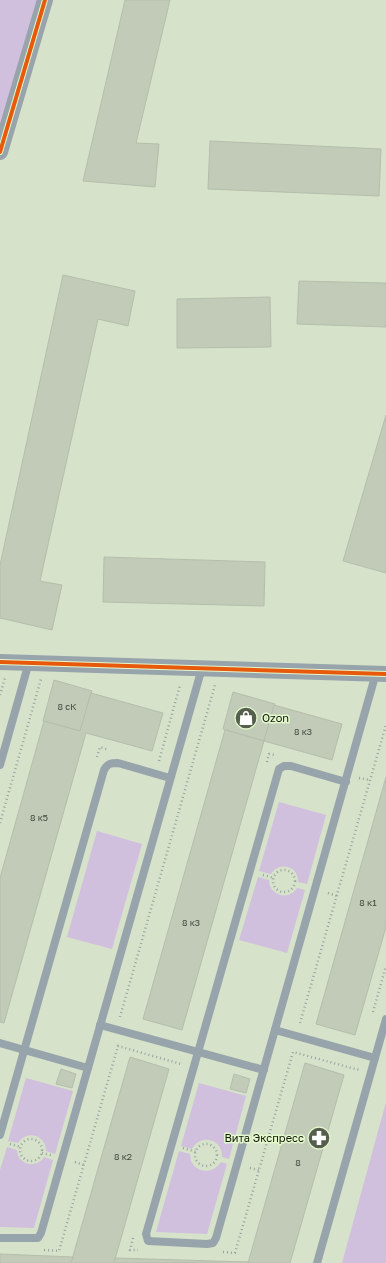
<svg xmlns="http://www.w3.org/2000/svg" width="386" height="1263" viewBox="0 0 386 1263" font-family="'Golos Text',sans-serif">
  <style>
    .green { fill: #d1bfde }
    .building { fill: #c1cbb8; stroke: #b5beab }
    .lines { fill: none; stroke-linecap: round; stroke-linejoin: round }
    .path { stroke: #99a3a2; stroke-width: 2.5; stroke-dasharray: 1 3; stroke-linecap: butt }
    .service { stroke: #98a4ab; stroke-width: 8 }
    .minor { stroke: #98a4ab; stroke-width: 16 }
    .cycleway-casing { stroke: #e3f9cd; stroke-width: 6 }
    .cycleway { stroke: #e8590c; stroke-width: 4 }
    .labels { text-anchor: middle; stroke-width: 3; stroke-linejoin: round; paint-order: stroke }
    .number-label { font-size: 9px; fill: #3e4636 }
    .poi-label { font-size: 11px; fill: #111909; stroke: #e3f9cd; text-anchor: start }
  </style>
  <rect width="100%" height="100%" fill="#d6e2ca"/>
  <g class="green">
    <path d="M0 0H39L0 128Z"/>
    <path d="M279 802 326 815 307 884 298 882C299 866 279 861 271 874L259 871Z"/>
    <path d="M97 831 142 844 112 949 67 937Z"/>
    <path d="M258 877 269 880C269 896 289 901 297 888L305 890 287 953 239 940Z"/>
    <path d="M26 1078 73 1091 55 1154 46 1151C46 1135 27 1129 18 1143L8 1141Z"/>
    <path d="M199 1083 246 1096 229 1159 222 1157C223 1139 200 1133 192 1149L181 1146Z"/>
    <path d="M386 1102V1263H342Z"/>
    <path d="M7 1147 17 1150C17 1164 36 1170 44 1157L53 1160 34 1228 0 1227V1170Z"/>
    <path d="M179 1151 190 1154C190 1172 211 1177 221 1162L227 1164 207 1234 156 1232Z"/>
  </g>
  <g class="building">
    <path d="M125 0H170L136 143 159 144 155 187 83 181Z"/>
    <path d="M210 141 381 149 379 196 208 189Z"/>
    <path d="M63 275 135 291 128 326 98 319 40 581 62 585 52 630 0 618V565Z"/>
    <path d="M299 281 386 283V327L297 324Z"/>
    <path d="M270 297 271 347 177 348V299Z"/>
    <path d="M386 415V573L343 561Z"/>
    <path d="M104 557 265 562 264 606 103 602Z"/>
    <path d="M54 680 92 691 80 731 43 721Z"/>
    <path d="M233 692 275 704 264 741 223 729Z"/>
    <path d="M91 693 163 713 152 751 86 733 4 1023 0 1022V878L44 721 80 731Z"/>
    <path d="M274 705 342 724 332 760 264 741Z"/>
    <path d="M225 730 264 741 182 1030 143 1019Z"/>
    <path d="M386 777V927L355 1035 316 1024Z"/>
    <path d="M130 1057 169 1069 114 1263H71Z"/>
    <path d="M305 1063 344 1075 290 1263H248Z"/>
    <path d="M61 1069 76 1074 72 1088 56 1084Z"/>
    <path d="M234 1074 250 1079 246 1093 230 1089Z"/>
    <path d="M0 1254 73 1257 71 1263H0Z"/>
    <path d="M115 1258 248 1262 114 1263Z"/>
  </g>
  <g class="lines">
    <g class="path">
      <path d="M0 695 5 678"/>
      <path d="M97 757 100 747 109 750"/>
      <path d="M159 761 180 685"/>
      <path d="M267 762 269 754 275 755"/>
      <path d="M359 778 370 780"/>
      <path d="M0 823 41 679"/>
      <circle cx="284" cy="881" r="11"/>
      <path d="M263 875 274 878"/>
      <path d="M328 893 337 896"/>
      <path d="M373 1012 386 966"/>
      <path d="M120 1017 215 685"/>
      <path d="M300 1023 386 725"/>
      <circle cx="31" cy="1150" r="11"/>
      <path d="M10 1144 21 1147"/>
      <circle cx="206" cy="1155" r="11"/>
      <path d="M183 1148 196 1152"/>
      <path d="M42 1153 51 1155"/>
      <path d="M75 1162 84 1165"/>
      <path d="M250 1168 259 1170"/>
      <path d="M133 1238 130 1250H138"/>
      <path d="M44 1250 59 1251 118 1046 181 1064"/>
      <path d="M223 1252 235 1253 293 1052 359 1070"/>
    </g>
    <g class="service">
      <path d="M0 765 29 662"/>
      <path d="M346 782 291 766H284L279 769 146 1234 148 1241 207 1244 213 1243 216 1238 376 673"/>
      <path d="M100 1025 264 1070"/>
      <path d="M275 1030 375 1058"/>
      <path d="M0 1043 88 1068"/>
      <path d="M0 1135 104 770C108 763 111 763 118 763L170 778"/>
      <path d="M0 1238H38L41 1233 202 668"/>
      <path d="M317 1263 386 1019"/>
    </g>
    <g class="minor">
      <path d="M0 152 45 0"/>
      <path d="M0 662 386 674"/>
    </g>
    <g class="cycleway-casing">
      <g id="cycleway">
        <path d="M0 152 45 0"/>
        <path d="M0 662 386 674"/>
      </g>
    </g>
    <use href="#cycleway" class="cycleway"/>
  </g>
  <defs>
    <g id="shop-disc" transform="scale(1.15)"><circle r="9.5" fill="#565f4d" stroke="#e3f9cd"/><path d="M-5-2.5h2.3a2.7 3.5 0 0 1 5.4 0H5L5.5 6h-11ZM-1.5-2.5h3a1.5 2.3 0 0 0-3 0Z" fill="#fff"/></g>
    <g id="pharmacy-disc" transform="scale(1.15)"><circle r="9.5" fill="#565f4d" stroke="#e3f9cd"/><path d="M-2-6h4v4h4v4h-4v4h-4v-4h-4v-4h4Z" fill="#fff"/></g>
  </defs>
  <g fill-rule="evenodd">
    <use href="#shop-disc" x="246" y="718"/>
    <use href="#pharmacy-disc" x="319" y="1138"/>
  </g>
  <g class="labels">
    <g class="number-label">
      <text x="67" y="710">8 сК</text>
      <text x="303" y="735">8 к3</text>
      <text x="39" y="821">8 к5</text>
      <text x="368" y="906">8 к1</text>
      <text x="191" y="926">8 к3</text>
      <text x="123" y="1160">8 к2</text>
      <text x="298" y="1166">8</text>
    </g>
    <g class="poi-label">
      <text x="262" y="722">Ozon</text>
      <text x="304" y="1142" text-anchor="end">Вита Экспресс</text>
    </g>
  </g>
</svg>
